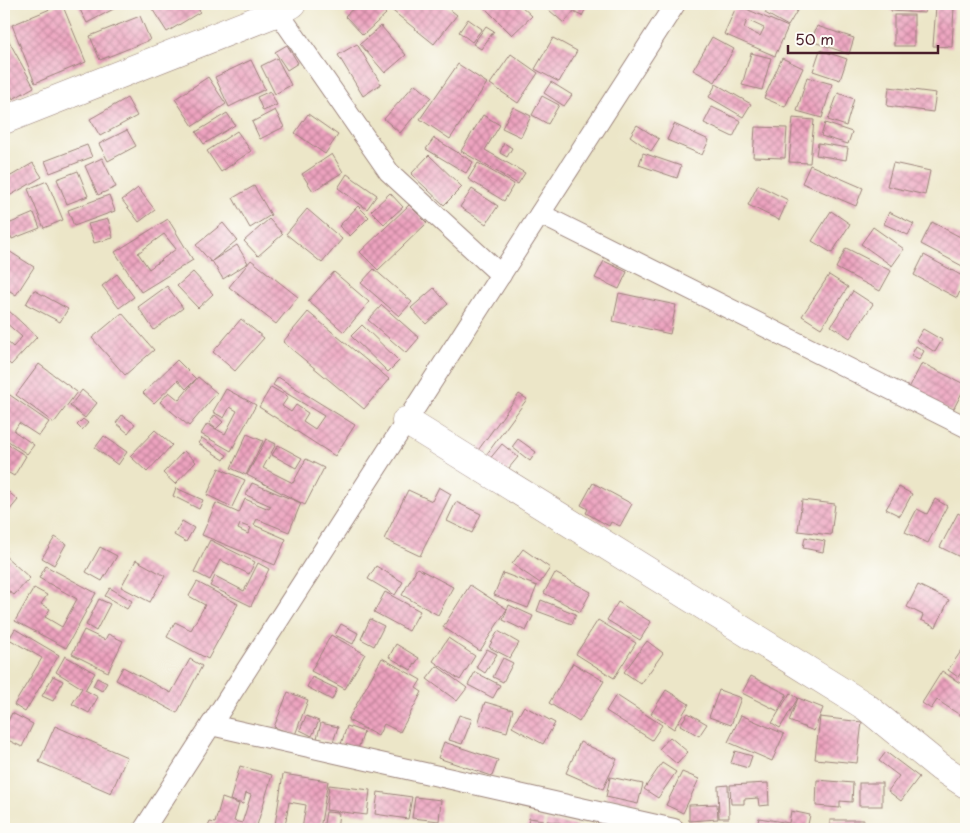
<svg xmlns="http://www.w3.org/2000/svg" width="970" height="833" viewBox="0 0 970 833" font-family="'Playpen Sans',sans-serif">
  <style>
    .building { fill: url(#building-cross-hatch); fill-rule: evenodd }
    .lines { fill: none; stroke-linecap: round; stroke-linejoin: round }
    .street-casing { stroke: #9b827a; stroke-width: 22 }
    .secondary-casing { stroke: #9b827a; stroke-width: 29 }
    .street { stroke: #fff; stroke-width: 20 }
    .secondary { stroke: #fff; stroke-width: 28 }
  </style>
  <defs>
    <pattern id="building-cross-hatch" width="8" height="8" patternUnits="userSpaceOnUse" patternTransform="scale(1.25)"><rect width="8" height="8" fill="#eda3bf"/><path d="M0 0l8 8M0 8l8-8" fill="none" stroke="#c2849b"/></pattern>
  </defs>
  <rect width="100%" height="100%" fill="#fdfcf7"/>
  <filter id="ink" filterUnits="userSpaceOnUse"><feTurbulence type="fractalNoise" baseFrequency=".02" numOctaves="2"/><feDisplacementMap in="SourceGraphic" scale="10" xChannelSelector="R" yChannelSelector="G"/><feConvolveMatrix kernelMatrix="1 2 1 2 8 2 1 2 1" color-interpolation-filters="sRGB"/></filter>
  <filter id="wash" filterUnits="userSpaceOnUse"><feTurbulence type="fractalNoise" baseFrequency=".0096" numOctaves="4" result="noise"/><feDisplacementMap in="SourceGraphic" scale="20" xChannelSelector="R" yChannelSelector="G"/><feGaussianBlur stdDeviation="1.12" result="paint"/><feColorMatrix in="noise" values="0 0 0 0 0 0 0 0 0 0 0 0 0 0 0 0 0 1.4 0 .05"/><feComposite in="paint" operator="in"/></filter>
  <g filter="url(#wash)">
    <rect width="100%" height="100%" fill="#ece6c8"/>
    <g id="blocks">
      <g class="building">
        <path d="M62 4 86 62 35 83 12 25Z"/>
        <path d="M77 4H123L87 23Z"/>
        <path d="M149 4H196L200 12 167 32Z"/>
        <path d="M358 4H377L386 14 363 35 345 16Z"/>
        <path d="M384 4H443L457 15 434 44Z"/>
        <path d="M481 4H519L532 16 512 35Z"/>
        <path d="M542 4H570L576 9 564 23Z"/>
        <path d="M580 4H588L582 16 575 13Z"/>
        <path d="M787 4H801L788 26 765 13 770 5 783 12Z"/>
        <path d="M892 4H926L925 13 891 11Z"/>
        <path d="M737 5 788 27 775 56 724 34ZM747 20 764 28 760 36 744 28Z"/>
        <path d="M936 6 954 7 952 47 933 46Z"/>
        <rect x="894" y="15" width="20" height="31"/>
        <path d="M140 16 150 40 100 60 90 36Z"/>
        <path d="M468 19 482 29 472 42 459 32Z"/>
        <path d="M381 26 406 55 385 73 360 44Z"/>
        <path d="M486 26 494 31 481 49 473 44Z"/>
        <path d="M817 26 854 38 849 54 811 41Z"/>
        <path d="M4 32 34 87 13 99 4 81Z"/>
        <path d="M712 37 734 49 715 82 693 70Z"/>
        <path d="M553 38 577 51 559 82 535 69Z"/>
        <path d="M357 44 381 84 363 96 338 55Z"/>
        <path d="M287 45 298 63 287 70 275 52Z"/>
        <path d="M820 50 847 59 840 80 813 71Z"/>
        <path d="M751 53 771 58 762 90 742 85Z"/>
        <path d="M511 54 538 73 518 103 490 84Z"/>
        <path d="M277 58 291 85 275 94 261 66Z"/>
        <path d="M782 58 803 68 785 107 764 98Z"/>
        <path d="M251 60 265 89 229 107 215 77Z"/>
        <path d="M458 64 487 83 450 139 420 119Z"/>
        <path d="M208 77 226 104 193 126 175 99Z"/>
        <path d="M807 77 832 84 822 118 797 111Z"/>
        <path d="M551 82 572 95 564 106 544 93Z"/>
        <path d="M415 84 431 97 400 133 384 119Z"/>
        <path d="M716 84 751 104 743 117 709 97Z"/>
        <path d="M889 87 936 93 933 112 887 106Z"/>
        <path d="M270 91 277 105 263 111 257 97Z"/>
        <path d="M838 93 854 99 846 126 828 120Z"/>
        <path d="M542 96 559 105 548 124 532 115Z"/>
        <path d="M127 98 137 116 100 136 90 119Z"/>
        <path d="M513 107 531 116 521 137 502 128Z"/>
        <path d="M712 107 741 121 733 137 704 123Z"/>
        <path d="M275 110 284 127 260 139 252 122Z"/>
        <path d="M227 113 235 125 204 144 196 132Z"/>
        <path d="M308 114 338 135 325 154 295 133Z"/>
        <path d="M483 115 500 125 485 150 525 173 518 184 461 151Z"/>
        <path d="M793 118 814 120 810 163 789 162Z"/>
        <path d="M825 123 852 132 848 144 821 136Z"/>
        <path d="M674 124 709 140 702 155 667 140Z"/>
        <path d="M637 125 659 139 651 151 630 136Z"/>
        <path d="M755 127 787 128 785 158 753 157Z"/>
        <path d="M127 130 136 146 108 161 99 144Z"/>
        <path d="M237 131 251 151 221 172 207 151Z"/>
        <path d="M434 138 473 162 466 173 426 149Z"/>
        <path d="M504 143 512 148 507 157 500 153Z"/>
        <path d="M818 143 848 148 846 160 816 155Z"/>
        <path d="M87 145 92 157 50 173 45 161Z"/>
        <path d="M643 153 681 166 677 178 639 165Z"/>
        <path d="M332 154 343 172 313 191 302 174Z"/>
        <path d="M429 155 462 187 444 205 411 174Z"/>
        <path d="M102 158 116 187 98 195 85 166Z"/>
        <path d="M33 163 42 177 4 199V180Z"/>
        <path d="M478 163 514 184 504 201 468 179Z"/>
        <path d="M893 163 930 171 925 195 887 186Z"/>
        <path d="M810 165 863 188 856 206 802 183Z"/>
        <path d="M78 171 88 196 67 204 57 179Z"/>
        <path d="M347 174 377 195 367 209 338 188Z"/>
        <path d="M47 181 63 220 44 228 28 189Z"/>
        <path d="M758 185 788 200 779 220 748 205Z"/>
        <path d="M254 186 271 215 250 228 233 198Z"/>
        <path d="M138 188 155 210 139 222 122 200Z"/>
        <path d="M472 189 498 206 486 224 460 207Z"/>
        <path d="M390 193 403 207 384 224 371 211Z"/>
        <path d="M109 195 115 211 74 226 68 210Z"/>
        <path d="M409 205 427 223 378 270 360 252Z"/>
        <path d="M358 206 369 217 350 236 339 226Z"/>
        <path d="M307 209 342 239 322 263 286 234Z"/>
        <path d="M831 211 850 224 832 253 812 241Z"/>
        <path d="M889 212 914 224 908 235 884 224Z"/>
        <path d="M34 213 40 228 12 239 6 225Z"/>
        <path d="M108 219 113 238 94 243 88 224Z"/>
        <path d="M168 219 193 260 141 292 115 252ZM164 234 176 249 149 269 138 253Z"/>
        <path d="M269 219 283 234 258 256 244 241Z"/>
        <path d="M932 222 966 240V268L921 244Z"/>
        <path d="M223 223 237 240 211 262 196 245Z"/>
        <path d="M873 227 904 249 892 266 861 244Z"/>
        <path d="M237 245 248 263 223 279 212 261Z"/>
        <path d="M4 248 34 267 16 295 4 287Z"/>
        <path d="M846 248 891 271 880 291 836 268Z"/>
        <path d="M924 255 966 278 957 298 914 275Z"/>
        <path d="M251 260 298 297 276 324 229 287Z"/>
        <path d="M604 261 627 272 619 289 595 278Z"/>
        <path d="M374 269 412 302 399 316 361 283Z"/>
        <path d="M193 272 213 294 198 308 177 286Z"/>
        <path d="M334 272 369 302 344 332 308 301Z"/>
        <path d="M117 274 134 297 119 308 102 286Z"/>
        <path d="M829 275 848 287 821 328 802 316Z"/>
        <path d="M167 286 183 308 154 330 138 307Z"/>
        <path d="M434 288 448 304 426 324 411 308Z"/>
        <path d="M34 290 68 309 60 322 26 304Z"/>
        <path d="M853 291 873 304 850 338 831 326Z"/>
        <path d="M619 293 676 305 670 334 613 321Z"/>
        <path d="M382 305 419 338 406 353 368 320Z"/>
        <path d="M8 310 37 337 11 365 4 359V339L13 347 22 337 4 321V314Z"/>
        <path d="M308 312 389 379 364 409 283 342Z"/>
        <path d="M122 313 154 350 125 375 92 338Z"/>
        <path d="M241 319 264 338 235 371 213 352Z"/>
        <path d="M362 325 399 361 388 372 351 336Z"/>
        <path d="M923 329 942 340 935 352 916 340Z"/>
        <path d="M916 346 924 351 919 360 911 356Z"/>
        <path d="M177 360 196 379 186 389 178 380 154 403 143 393Z"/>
        <path d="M922 363 966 385 952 412 908 390Z"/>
        <path d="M39 364 77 392 54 423 16 395Z"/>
        <path d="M198 377 217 393 189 426 160 402 169 392 179 400Z"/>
        <path d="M278 377 355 425 335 456 259 407 271 387 288 397 282 406 291 412 296 405 308 413 303 421 315 429 324 416 273 385Z"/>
        <path d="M226 389 256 405 231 451 201 434 207 424 225 434 237 411 230 407 224 418 213 412Z"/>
        <path d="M82 390 97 403 85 418 70 406Z"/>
        <path d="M7 393 49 422 39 436 19 423 14 431 34 445 27 454 4 438V398Z"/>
        <path d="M519 394 527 399 484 458 476 453Z"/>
        <path d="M122 415 135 424 128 433 116 423Z"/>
        <path d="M215 415 223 422 216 429 209 423Z"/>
        <path d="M83 419 88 423 82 430 77 425Z"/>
        <path d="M155 430 172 445 147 472 130 456Z"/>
        <path d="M247 434 263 441 246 475 231 468Z"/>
        <path d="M104 436 127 452 118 465 95 448Z"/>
        <path d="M202 438 227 455 224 460 198 443Z"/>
        <path d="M266 439 276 444 263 468 293 483 306 459 324 468 305 505 247 475Z"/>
        <path d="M518 439 536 452 530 461 512 447Z"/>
        <path d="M4 442 26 456 14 476 4 470Z"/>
        <path d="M502 444 518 457 504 474 488 461Z"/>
        <path d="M278 445 302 458 296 468 272 455Z"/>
        <path d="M184 451 196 462 175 484 163 473Z"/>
        <path d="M219 468 245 480 232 507 207 495Z"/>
        <path d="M252 483 301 503 289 532 257 519 254 525 286 539 275 565 202 535 216 503 239 513 245 499 269 509 271 506 246 495ZM240 524 251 528 248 534 238 529Z"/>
        <path d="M593 483 632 504 620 526 611 522 609 526 586 513 588 509 581 505Z"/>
        <path d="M439 487 451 494 420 556 384 539 408 490 432 501Z"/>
        <path d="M899 487 912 494 900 516 886 509Z"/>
        <path d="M4 488 18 500 4 517Z"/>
        <path d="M176 488 203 500 199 509 173 496Z"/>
        <path d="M935 499 947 506 928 543 905 532 917 509 927 514Z"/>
        <path d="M802 500 835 504 831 535 798 531Z"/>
        <path d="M456 502 481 514 472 533 447 521Z"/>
        <path d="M958 513 965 517 966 514V551L962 558 940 547Z"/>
        <path d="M182 521 194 528 186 542 174 535Z"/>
        <path d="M55 537 66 544 54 565 42 558Z"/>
        <path d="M805 537 825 541 823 552 803 548Z"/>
        <path d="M210 540 255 562 249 574 220 560 210 580 194 572Z"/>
        <path d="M100 547 117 556 102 581 86 572Z"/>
        <path d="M4 548 7 551 4 555 30 578 14 595 4 587Z"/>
        <path d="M523 549 550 568 540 583 512 564Z"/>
        <path d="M136 560 165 576 150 602 121 587Z"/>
        <path d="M258 563 269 569 251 606 210 586 215 576 244 591Z"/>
        <path d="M46 566 96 593 66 648 15 621 34 588 47 595 41 604 50 609 45 617 62 627 77 599 39 578Z"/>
        <path d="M376 566 403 582 395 595 368 579Z"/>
        <path d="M417 568 453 587 438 615 402 595Z"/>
        <path d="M503 573 537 586 528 608 494 595Z"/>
        <path d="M555 573 591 592 580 612 544 593Z"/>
        <path d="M197 582 238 604 208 659 167 637 175 622 191 630 205 605 189 596Z"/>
        <path d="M470 585 507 609 480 651 443 627Z"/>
        <path d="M918 585 949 600 936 627 921 620 923 615 907 607Z"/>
        <path d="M110 588 132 601 127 609 105 596Z"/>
        <path d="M385 592 420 611 409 631 374 612Z"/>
        <path d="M99 599 110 604 96 631 86 625Z"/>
        <path d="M541 600 576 614 572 624 537 611Z"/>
        <path d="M618 602 651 622 640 640 607 620Z"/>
        <path d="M509 605 533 616 526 631 503 620Z"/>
        <path d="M370 619 384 626 374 646 361 639Z"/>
        <path d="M598 620 636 643 614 678 576 654Z"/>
        <path d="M341 624 358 633 353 644 335 635Z"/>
        <path d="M15 629 59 655 25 712 14 705 42 658 9 639Z"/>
        <path d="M84 630 105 640 108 634 123 641 108 672 72 654Z"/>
        <path d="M498 631 519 643 510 658 489 647Z"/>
        <path d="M331 635 365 654 345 689 311 671Z"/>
        <path d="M448 638 475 656 460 680 433 661Z"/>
        <path d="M647 641 663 653 641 684 624 672Z"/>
        <path d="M396 644 419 658 411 670 389 657Z"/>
        <path d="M487 649 497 654 485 673 476 667Z"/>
        <path d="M962 650 966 653V665L958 677 948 670Z"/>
        <path d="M65 656 95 673 85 690 98 697 89 713 72 704 82 688 56 672Z"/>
        <path d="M382 658 421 680 416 688 422 692 400 732 384 724 378 736 348 720Z"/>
        <path d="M503 658 513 663 503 682 493 677Z"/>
        <path d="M190 659 202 666 177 713 116 680 123 667 171 693Z"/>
        <path d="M573 663 604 681 579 722 549 703Z"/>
        <path d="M437 666 467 688 457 701 427 679Z"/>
        <path d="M942 671 966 687V719L937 700 931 709 922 703Z"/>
        <path d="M475 672 500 685 493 698 468 685Z"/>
        <path d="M53 676 63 681 53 701 42 696Z"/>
        <path d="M751 676 787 694 778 711 742 693Z"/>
        <path d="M312 677 337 689 332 700 307 687Z"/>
        <path d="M97 678 107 683 102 691 93 686Z"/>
        <path d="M666 690 689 704 674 729 651 714Z"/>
        <path d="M719 690 741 698 731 725 709 717Z"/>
        <path d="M288 692 308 700 295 735 274 727Z"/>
        <path d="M790 693 798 698 780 728 772 723Z"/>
        <path d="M616 695 662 725 652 740 606 711Z"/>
        <path d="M798 698 823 708 814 731 789 721Z"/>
        <path d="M485 702 513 710 507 732 478 724Z"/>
        <path d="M524 706 555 723 543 744 512 727Z"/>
        <path d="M12 713 33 724 22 747 4 738V729Z"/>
        <path d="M688 713 707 724 699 736 680 725Z"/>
        <path d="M459 715 472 719 462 744 449 740Z"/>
        <path d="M741 715 784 734 772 761 728 742Z"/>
        <path d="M306 716 319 721 312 736 300 730Z"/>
        <path d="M820 717 862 722 857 763 815 759Z"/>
        <path d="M321 723 338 727 333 742 317 738Z"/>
        <path d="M55 726 127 757 111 793 39 762Z"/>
        <path d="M347 726 364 732 358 749 341 744Z"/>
        <path d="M670 737 688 752 677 764 659 749Z"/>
        <path d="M444 742 498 760 492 776 438 758Z"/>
        <path d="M580 742 617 759 603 789 566 773Z"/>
        <path d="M735 751 752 756 748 768 731 763Z"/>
        <path d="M886 752 919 777 901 801 888 791 899 776 879 761Z"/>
        <path d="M662 763 676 772 658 798 644 789Z"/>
        <path d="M240 766 272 775 256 829H207L210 822 215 823 222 798 239 804 234 821 242 823 251 795 246 793 243 804 230 800Z"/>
        <path d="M682 772 699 779 683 813 666 805Z"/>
        <path d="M283 774 328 781 320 829H302L306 805 289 802 285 826 297 829H273L274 824 275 825Z"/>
        <path d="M610 777 643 784 638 804 606 797Z"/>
        <path d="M817 780 853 783 852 802 840 801V808L816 806Z"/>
        <path d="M768 783 769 805 759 806 758 798 744 799V804H731L730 785Z"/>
        <rect x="859" y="783" width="23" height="23"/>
        <path d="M329 785 370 790 367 815 326 810Z"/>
        <path d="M728 785 729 818H719L718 786Z"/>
        <path d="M378 792 412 797 408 819 375 814Z"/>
        <path d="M415 797 441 800 439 821 412 818Z"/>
        <path d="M717 804 718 819 689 821V805Z"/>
        <path d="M791 811 810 815 807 829H756L759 818 789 823Z"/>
        <path d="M326 812 339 813 337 829H323Z"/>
        <path d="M529 818 544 820 542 829H527Z"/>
        <rect x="830" y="820" width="34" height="9"/>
        <path d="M547 821 577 826V829H545Z"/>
      </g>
    </g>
  </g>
  <g filter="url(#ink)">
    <use href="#blocks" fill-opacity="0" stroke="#9b827a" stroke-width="1"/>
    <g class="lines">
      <g class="street-casing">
        <g id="street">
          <path d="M278 12 389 172 501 275"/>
          <path d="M540 214 966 427"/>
          <path d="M211 725 674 829"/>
          <path d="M144 829 675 4"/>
        </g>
      </g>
      <g class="secondary-casing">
        <g id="secondary">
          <path d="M4 120 278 12 292 4"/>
          <path d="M406 421 865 706 940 767 966 784"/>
        </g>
      </g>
      <use href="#street" class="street"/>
      <use href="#secondary" class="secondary"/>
    </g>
  </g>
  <rect width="970" height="833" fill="none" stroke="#fdfcf7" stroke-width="20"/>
  <path d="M788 45v8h150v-8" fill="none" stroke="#4a1f2b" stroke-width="2.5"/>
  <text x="795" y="45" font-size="15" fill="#4a1f2b" stroke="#fdfcf7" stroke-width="4" paint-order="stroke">50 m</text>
</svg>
